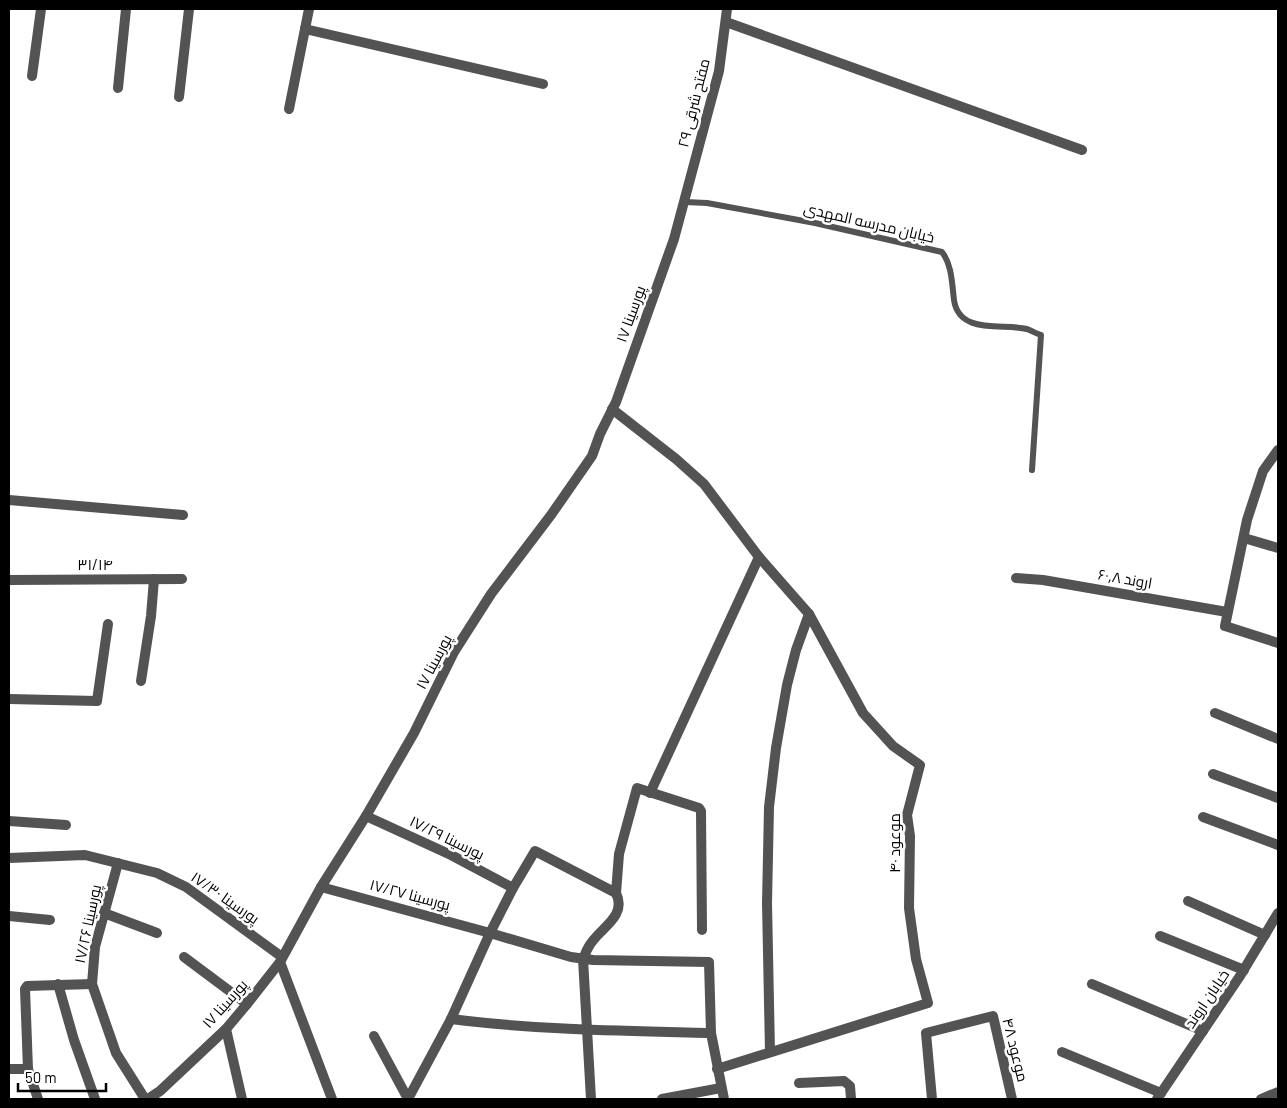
<svg xmlns="http://www.w3.org/2000/svg" width="1287" height="1108" viewBox="0 0 1287 1108" font-family="Barlow,Cairo,sans-serif">
  <style>
    .lines { fill: none; stroke-linecap: round; stroke-linejoin: round }
    .service { stroke: #535353; stroke-width: 6 }
    .minor { stroke: #535353; stroke-width: 10 }
    .tertiary { stroke: #535353; stroke-width: 10 }
    .labels { text-anchor: middle; stroke-width: 5; stroke-linejoin: round; paint-order: stroke }
    .street-label { font-size: 15px; fill: #000; stroke: #fff }
  </style>
  <rect width="100%" height="100%" fill="#fff"/>
  <g class="lines">
    <path class="service" d="M685 202 707 203 815 223 942 252C952 265 952 284 954 300 959 335 1003 323 1027 329 1032 331 1037 334 1041 335L1032 470"/>
    <g class="minor">
      <path d="M726 22 1082 150"/>
      <path d="M305 29 543 84"/>
      <path d="M32 76 41 9"/>
      <path d="M118 88 126 9"/>
      <path d="M179 97 189 9"/>
      <path d="M289 109 309 9"/>
      <path d="M612 409 676 459 704 484 759 557 809 614 863 713 893 746 920 765 907 815 910 836 909 908 916 959 928 1003 717 1069"/>
      <path d="M1278 450 1263 471 1247 520 1225 626 1278 643"/>
      <path d="M9 500 183 515"/>
      <path d="M1244 538 1278 548"/>
      <path d="M1016 578 1043 580 1227 612"/>
      <path d="M9 580 182 579"/>
      <path d="M141 681 151 616 154 579"/>
      <path d="M9 699 97 701 108 624"/>
      <path d="M1215 713 1278 739"/>
      <path d="M1213 774 1278 798"/>
      <path d="M650 793 759 557"/>
      <path d="M366 816 451 855 513 888"/>
      <path d="M1203 817 1278 845"/>
      <path d="M9 821 66 825"/>
      <path d="M9 858 85 855 157 873 186 887 282 957"/>
      <path d="M118 863 95 947 92 984 116 1053 145 1099"/>
      <path d="M321 887 490 933 571 957 593 960 709 962 711 1033 724 1099"/>
      <path d="M1188 901 1265 935"/>
      <path d="M104 913 157 933"/>
      <path d="M9 916 50 920"/>
      <path d="M1160 936 1244 970"/>
      <path d="M184 957 247 1004"/>
      <path d="M280 962 332 1099"/>
      <path d="M58 984 74 1040 95 1099"/>
      <path d="M1092 984 1203 1031"/>
      <path d="M451 1019C537 1030 624 1031 711 1033"/>
      <path d="M226 1029 242 1099"/>
      <path d="M374 1036 408 1099"/>
      <path d="M770 1052 767 903 769 807 776 748 787 685 796 650 809 614"/>
      <path d="M1062 1052 1161 1093"/>
      <path d="M9 1069H28"/>
      <path d="M799 1083 844 1081 850 1086 851 1099"/>
      <path d="M38 1099 28 1069 25 989 27 986 92 984"/>
      <path d="M408 1099 451 1019 490 933 513 888 535 851 616 893 619 854 637 788 699 808 701 811 702 930"/>
      <path d="M591 1099 583 959C585 955 586 951 588 948 597 929 628 918 616 893"/>
      <path d="M662 1099 721 1088"/>
      <path d="M932 1099 926 1033 993 1016 1012 1099"/>
    </g>
    <g class="tertiary">
      <path d="M148 1099 160 1091 226 1029 247 1004 280 962 321 887 366 816 414 733 454 652 491 594 551 515 592 456 600 434 616 402 674 239 719 71 727 9"/>
      <path d="M1157 1099 1240 976 1278 913"/>
      <path d="M1261 1099 1278 1092"/>
    </g>
  </g>
  <g class="labels">
    <g class="street-label">
      <text transform="translate(694 103) rotate(-76)" y="5">مفتح شرقی ۲۹</text>
      <text transform="translate(869 223) rotate(13)" y="5">خیابان مدرسه المهدی</text>
      <text transform="translate(631 314) rotate(-70)" y="5">پورسینا ۱۷</text>
      <text x="95" y="570">۳۱/۱۴</text>
      <text transform="translate(1125 579) rotate(10)" y="5">اروند ۶۰٫۸</text>
      <text transform="translate(434 662) rotate(-62)" y="5">پورسینا ۱۷</text>
      <text transform="translate(447 838) rotate(26)" y="5">پورسینا ۱۷/۲۹</text>
      <text transform="translate(895 843) rotate(-90)" y="5">موعود ۴۰</text>
      <text transform="translate(410 895) rotate(15)" y="5">پورسینا ۱۷/۲۷</text>
      <text transform="translate(225 898) rotate(35)" y="5">پورسینا ۱۷/۳۰</text>
      <text transform="translate(88 924) rotate(-78)" y="5">پورسینا ۱۷/۲۶</text>
      <text transform="translate(1207 999) rotate(-56)" y="5">خیابان اروند</text>
      <text transform="translate(225 1004) rotate(-48)" y="5">پورسینا ۱۷</text>
      <text transform="translate(1015 1050) rotate(76)" y="5">موعود ۴۸</text>
    </g>
  </g>
  <rect width="1287" height="1108" fill="none" stroke="#000000" stroke-width="20"/>
  <path d="M18 1083v8h88v-8" fill="none" stroke="#000000" stroke-width="2.5"/>
  <text x="25" y="1083" font-size="15" fill="#000000" stroke="#ffffff" stroke-width="4" paint-order="stroke">50 m</text>
</svg>
